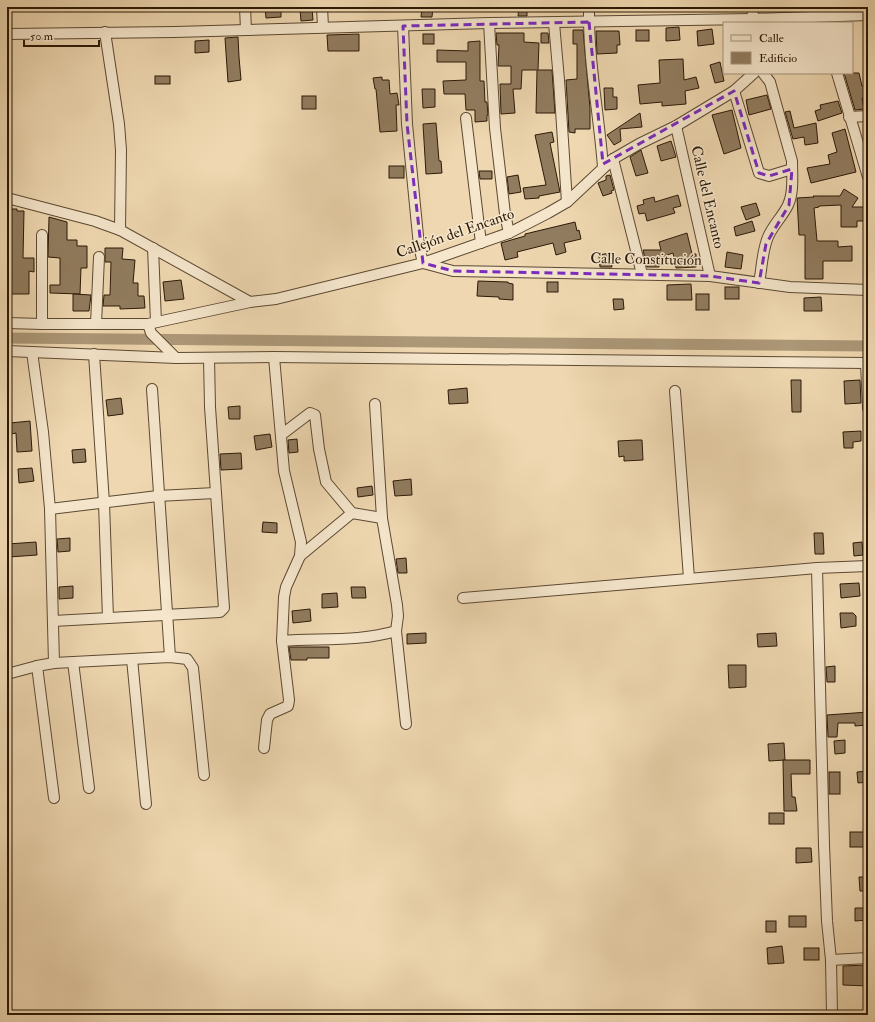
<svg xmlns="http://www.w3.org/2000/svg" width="875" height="1022" viewBox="0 0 875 1022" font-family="'IM FELL Double Pica',serif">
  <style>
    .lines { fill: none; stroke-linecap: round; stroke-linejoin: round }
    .canal { stroke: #ac9777; stroke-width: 11 }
    .building { fill: #917c5f; stroke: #2b1907 }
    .minor-casing { stroke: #5c4932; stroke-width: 12 }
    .minor { stroke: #f5e6cc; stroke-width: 10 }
    .marked { fill: none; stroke: #7b2cbf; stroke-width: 3; stroke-dasharray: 8 5; stroke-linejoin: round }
    .labels { text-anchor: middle; stroke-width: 3; stroke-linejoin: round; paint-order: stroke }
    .street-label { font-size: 15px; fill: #2b1907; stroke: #f5e6cc }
  </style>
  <rect width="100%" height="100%" fill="#efd8b1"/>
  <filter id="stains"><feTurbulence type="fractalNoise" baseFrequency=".005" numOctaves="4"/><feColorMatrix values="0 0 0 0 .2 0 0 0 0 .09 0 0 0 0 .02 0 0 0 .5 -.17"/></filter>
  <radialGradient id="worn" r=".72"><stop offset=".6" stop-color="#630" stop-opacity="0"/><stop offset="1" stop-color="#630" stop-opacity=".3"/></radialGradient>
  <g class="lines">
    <path class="canal" d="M7 338 868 346"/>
  </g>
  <g class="building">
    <path d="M265 7H281V17L266 18Z"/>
    <path d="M422 7H433L432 17H421Z"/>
    <path d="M519 7H527V16H518Z"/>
    <path d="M312 8 313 20 301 21 300 9Z"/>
    <path d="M679 27 680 40 666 41V28Z"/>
    <path d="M712 29 714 44 698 46 697 31Z"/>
    <path d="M573 30H583L590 108V129H575V133L569 132 566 80 577 79V44H573Z"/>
    <rect x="636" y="30" width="13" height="11"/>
    <path d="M596 31H619L620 45H617V53L597 54Z"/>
    <path d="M496 33H524V42L539 43 538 70H552L555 113H536L537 70H522L521 89H513L515 113 501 114 500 84H511V66H498L499 45H497Z"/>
    <path d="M541 33H548L549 43H541Z"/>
    <path d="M359 34V51H328L327 35Z"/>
    <rect x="423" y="34" width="11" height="10"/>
    <path d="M238 37 239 57 241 80 228 82 225 38Z"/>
    <path d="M209 40V52L195 53V41Z"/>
    <path d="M480 41V81H484L485 102H487L488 115H487V121L475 122V110H466L465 94H444L443 81 466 80V62H437V50L468 51V42Z"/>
    <path d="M683 59 684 80 696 77 699 88 685 91 686 104 662 106V102L640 104 638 85 660 83 659 60Z"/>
    <path d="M720 62 724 81 715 83 710 65Z"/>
    <path d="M844 73H859L862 86 868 85V98H862L864 109 855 110Z"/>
    <rect x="155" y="76" width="15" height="8"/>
    <path d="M382 77V80H389L390 94 397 93 399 105H396L397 131 380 132 376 89H375L373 78Z"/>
    <path d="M604 88H613V97H617V109L605 110Z"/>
    <path d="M422 89H435V107L423 108Z"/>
    <path d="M767 95 771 109 749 115 746 100Z"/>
    <rect x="302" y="96" width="14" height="13"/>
    <path d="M838 101 842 113 818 121 815 111 821 109 820 105Z"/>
    <path d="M732 110 741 148 724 154 712 115Z"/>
    <path d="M790 111 794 128 816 123 818 143 805 145 804 137 793 139 785 112Z"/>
    <path d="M640 113 642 127 620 129 621 141 614 145 607 135Z"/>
    <path d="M436 123 439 161H441L442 173 426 174 423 124Z"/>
    <path d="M845 129 856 172 811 183 807 168 830 164 828 155 837 152 832 133Z"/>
    <path d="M552 132 554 142 550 143 560 192 539 196V198L525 199 523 188 546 185 535 135Z"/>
    <path d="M671 141 676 157 661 161 657 146Z"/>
    <path d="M641 150 648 173 636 176 630 157Z"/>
    <rect x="389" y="166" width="15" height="12"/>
    <path d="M479 171H492V179H480Z"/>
    <path d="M518 175 521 192 509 194 507 177Z"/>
    <path d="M610 175 614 190 611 191 612 193 603 196 598 183 606 180V176Z"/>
    <path d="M844 189 858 198 852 207H868V221H857V227H841V205L819 206V207L814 208 817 241H838V247L852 246V261H823V279H805V235H799L797 198 814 197 813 196H840Z"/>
    <path d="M678 195 681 206 673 208 675 213 647 221 645 213 639 214 637 206 644 204 643 200 654 197 655 202Z"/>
    <path d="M756 203 760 215 746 220 741 207Z"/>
    <path d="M7 209H17V211H24L23 258H34V272L29 271V294H7V246H8L10 222H7Z"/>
    <path d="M49 217 67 222V240H77V246H87V268H81L80 294 50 293V285H60V258L48 257Z"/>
    <path d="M752 221 755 231 736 236 734 227Z"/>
    <path d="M575 222 577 231 579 230 581 239 564 243 566 252 556 255 553 243 517 252 518 257 505 260 501 243 525 236V234Z"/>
    <path d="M687 233 692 254H696V267L676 268 673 253 659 258V267H647L643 250H661L659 242Z"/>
    <path d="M105 248H123L122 259 135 260 133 283H138V296H144L145 308 120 309V306H103L104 295H110L111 262H105Z"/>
    <path d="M727 252 743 255 741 269 725 267Z"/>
    <path d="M610 253 612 267H600L599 255Z"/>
    <path d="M181 280 184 299 165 301 163 282Z"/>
    <path d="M478 281 508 282V283L513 284V300L499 299V297L477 296Z"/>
    <rect x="547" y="282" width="11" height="10"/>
    <path d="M691 284 692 300H667V285Z"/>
    <rect x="725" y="287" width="14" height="12"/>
    <path d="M73 294 91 295 89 311H73Z"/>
    <rect x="696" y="294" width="13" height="16"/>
    <path d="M821 297 822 311H804V298Z"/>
    <path d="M613 299H623L624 309 614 310Z"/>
    <path d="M791 380H801V412H792Z"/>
    <path d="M860 380 861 403 845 404 844 381Z"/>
    <path d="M467 388 468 403 449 404 448 390Z"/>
    <path d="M121 398 123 414 108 416 106 400Z"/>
    <path d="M240 406V419H229L228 407Z"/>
    <path d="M30 421 32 451 17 452 16 433 11 434 10 423Z"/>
    <path d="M861 431V441L853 442V448H844L843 432Z"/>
    <path d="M270 434 272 447 256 450 254 436Z"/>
    <path d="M297 439 298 452 289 453 288 440Z"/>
    <path d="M637 440H642L643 460 624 461V456L619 457 618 441Z"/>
    <path d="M85 449 86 462 73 463 72 450Z"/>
    <path d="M241 453 242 469 221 470 220 454Z"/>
    <path d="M32 468 34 481 19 483 18 469Z"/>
    <path d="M411 479 412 495 395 496 393 481Z"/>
    <path d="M372 486 373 495 358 497 357 488Z"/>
    <path d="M263 522 277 523V533L262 532Z"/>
    <path d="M814 533H823L824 554H815Z"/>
    <path d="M70 538V551L58 552 57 539Z"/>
    <path d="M36 542 37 555 9 557 8 544Z"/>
    <path d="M862 542 863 555 854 556 853 543Z"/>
    <path d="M406 558 407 573H398L396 559Z"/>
    <path d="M859 583 860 596 841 598 840 584Z"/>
    <path d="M73 586V598L59 599V587Z"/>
    <path d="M351 587H365L366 598H352Z"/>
    <path d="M337 593 338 607 322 608V594Z"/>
    <path d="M310 609 311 621 293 623 292 611Z"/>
    <path d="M840 613H853L856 616V626L841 628Z"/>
    <path d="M426 633V643L407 644V634Z"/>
    <path d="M776 633 777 646 758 647 757 634Z"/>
    <path d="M289 647H329V658H307V660H291Z"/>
    <path d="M728 665H746V687L729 688Z"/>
    <path d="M835 666V682H827L826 667Z"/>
    <path d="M868 712V725L855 726V723H838L837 737H828L827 715Z"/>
    <path d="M845 740V753L835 754 834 741Z"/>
    <path d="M784 743 785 760 769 761 768 744Z"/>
    <path d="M783 760H810V774H791L792 797H795L797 811H784Z"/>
    <path d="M868 771V782L858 783 857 772Z"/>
    <rect x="829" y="772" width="11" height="22"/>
    <rect x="769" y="813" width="15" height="11"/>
    <rect x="850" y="832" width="18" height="15"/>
    <path d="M796 848H811L812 862 796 863Z"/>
    <path d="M859 877H868V891H860Z"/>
    <path d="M855 908H868V920L855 921Z"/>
    <rect x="789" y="916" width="17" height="11"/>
    <rect x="766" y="921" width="10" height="11"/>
    <path d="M782 946 784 963 768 964 767 948Z"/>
    <rect x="804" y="948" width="15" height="12"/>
    <path d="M868 965V986L843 985V966Z"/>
  </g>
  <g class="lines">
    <g class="minor-casing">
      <g id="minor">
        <path d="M245 7 246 30"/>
        <path d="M322 7 323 27"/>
        <path d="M589 7C588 60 599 114 603 167"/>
        <path d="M752 7 754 23"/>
        <path d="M832 15 847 7"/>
        <path d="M489 23 495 128 505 214 509 233"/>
        <path d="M554 23 559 80 567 202"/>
        <path d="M403 26 407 124 419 246 423 263 453 271 710 276 790 287 868 290"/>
        <path d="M105 32 119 124 121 150 120 230"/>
        <path d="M7 34 175 32 489 23 753 19 868 15"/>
        <path d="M837 73 868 177"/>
        <path d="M734 91 759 173 769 176 792 169"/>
        <path d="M849 117 868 116"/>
        <path d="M466 118 481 243"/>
        <path d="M676 126 710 276"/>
        <path d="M613 159 642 274"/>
        <path d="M7 198 95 221 120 230 250 302"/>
        <path d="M153 248 156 322"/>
        <path d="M759 283C762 268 762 251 768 237 773 225 783 216 788 205 794 192 792 175 792 161L770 82 763 73"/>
        <path d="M7 323 42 324H148L250 302 276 299 423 263 509 233 548 213 567 202 613 159 639 144 676 126 734 91 754 73"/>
        <path d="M42 324V235"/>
        <path d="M96 324 99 257"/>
        <path d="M148 324 151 333 176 358"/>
        <path d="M7 351 176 358 274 357 868 363"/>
        <path d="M32 352 43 432 50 509 54 663"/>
        <path d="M94 354 104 503 108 618"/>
        <path d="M274 357 284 471 301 542 300 556 286 587 284 597 282 641C319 638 360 642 396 631L398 616 397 605 382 518 375 404"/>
        <path d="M866 363 868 408"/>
        <path d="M152 389 170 657"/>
        <path d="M675 391 689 578"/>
        <path d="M281 435 310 413 315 415 319 449 326 482 352 513 382 518"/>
        <path d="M50 509 158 496 215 493"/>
        <path d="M300 556 352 513"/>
        <path d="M817 568 824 845 827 921 831 960 832 1015"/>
        <path d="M463 598 817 568 868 566"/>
        <path d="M53 621 220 612 224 608 210 407 209 358"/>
        <path d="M396 631 406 724"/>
        <path d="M132 659 146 804"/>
        <path d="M73 662 89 788"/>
        <path d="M7 674 37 666"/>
        <path d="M264 748 267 720 270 714 288 706 289 700 282 641"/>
        <path d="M54 798 37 666 54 663 170 657 187 659 193 668 204 775"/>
        <path d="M831 960 868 958"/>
      </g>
    </g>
    <use href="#minor" class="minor"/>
  </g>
  <path class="marked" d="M589 22 603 164 734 91 759 173 769 176 792 169 789 205 766 244 759 283 710 276 453 271 423 263 407 124 403 26Z"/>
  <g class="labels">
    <g class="street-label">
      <text transform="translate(708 197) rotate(77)" y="5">Calle del Encanto</text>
      <text transform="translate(455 233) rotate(-19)" y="5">Callejón del Encanto</text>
      <text transform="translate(646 259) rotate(1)" y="5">Calle Constitución</text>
    </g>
  </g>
  <rect width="875" height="1022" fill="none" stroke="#efd8b1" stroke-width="24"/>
  <rect x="8" y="8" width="859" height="1006" fill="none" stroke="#2b1907" stroke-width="2"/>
  <rect x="12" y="12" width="851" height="998" fill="none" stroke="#2b1907"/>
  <rect x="723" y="22" width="130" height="52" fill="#f5e6cc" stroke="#a4947d"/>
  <rect x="731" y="35" width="20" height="6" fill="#f5e6cc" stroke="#a4947d"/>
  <text x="759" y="42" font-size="12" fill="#2b1907">Calle</text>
  <rect x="731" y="52" width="20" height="12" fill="#917c5f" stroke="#a4947d"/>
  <text x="759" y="62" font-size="12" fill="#2b1907">Edificio</text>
  <path d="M24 40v6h75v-6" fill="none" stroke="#2b1907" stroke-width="2"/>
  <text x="30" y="40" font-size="12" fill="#2b1907" stroke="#f5e6cc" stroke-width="3" paint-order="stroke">50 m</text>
  <rect width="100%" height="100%" filter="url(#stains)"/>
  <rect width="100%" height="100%" fill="url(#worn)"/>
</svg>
